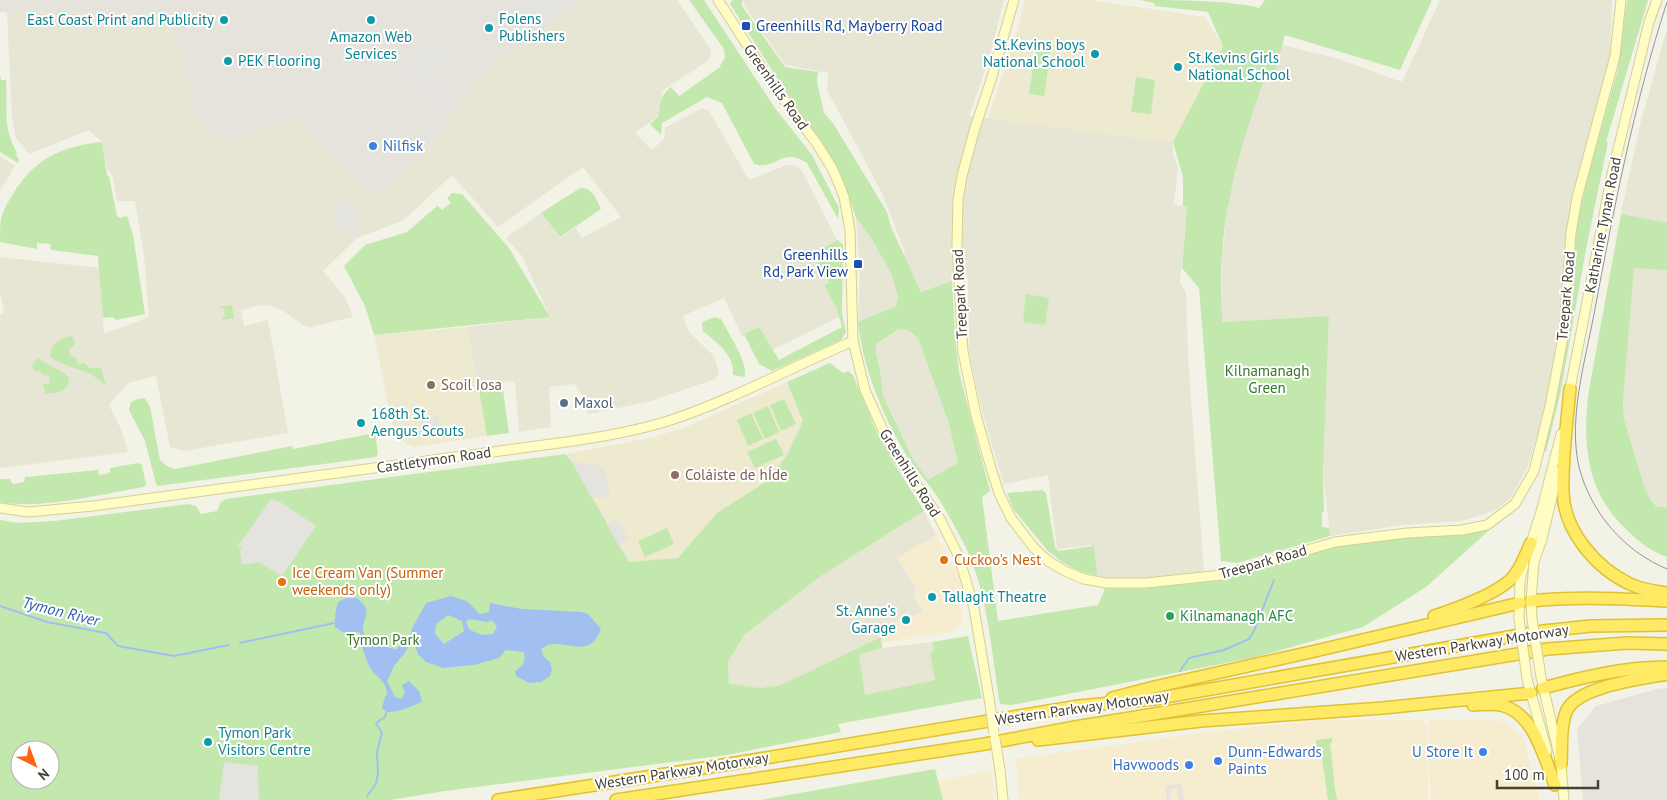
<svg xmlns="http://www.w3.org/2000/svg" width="1667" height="800" viewBox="0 0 1667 800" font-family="'PT Sans',sans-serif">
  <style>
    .residential { fill: #e7e5d4 }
    .commercial { fill: #f6edd0 }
    .industrial { fill: #e5e3db }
    .education { fill: #edeacf }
    .green { fill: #c2e8ae; fill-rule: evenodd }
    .parking { fill: #e4e3de }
    .water { fill: #a1c0f1; fill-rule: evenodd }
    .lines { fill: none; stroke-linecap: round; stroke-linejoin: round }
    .stream { stroke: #a1c0f1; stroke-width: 2 }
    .secondary-casing { stroke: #d4d095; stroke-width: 11 }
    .highway-casing { stroke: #dfc234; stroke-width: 14 }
    .secondary { stroke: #fffcc4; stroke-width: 9 }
    .highway { stroke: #ffea65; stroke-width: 11 }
    .tram { stroke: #969696; stroke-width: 1 }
    .secondary-bridge-casing { stroke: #d4d095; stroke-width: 11; stroke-linecap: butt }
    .secondary-bridge { stroke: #fffcc4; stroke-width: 9 }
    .culture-dot { fill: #0f9aa8; stroke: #fff; stroke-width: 2 }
    .transit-dot { fill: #1a4fb4; stroke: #fff; stroke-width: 2 }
    .shop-dot { fill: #3f7fe0; stroke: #fff; stroke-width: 2 }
    .education-dot { fill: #8d6e63; stroke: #fff; stroke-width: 2 }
    .service-dot { fill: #5c6f8a; stroke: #fff; stroke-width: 2 }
    .food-dot { fill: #e8710a; stroke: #fff; stroke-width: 2 }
    .leisure-dot { fill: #2e9e5b; stroke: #fff; stroke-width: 2 }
    .labels { text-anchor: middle; stroke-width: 4; stroke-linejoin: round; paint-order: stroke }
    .culture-label { font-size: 15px; fill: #0d838f; stroke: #fff; text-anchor: start }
    .transit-label { font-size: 15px; fill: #164399; stroke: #fff; text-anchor: start }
    .street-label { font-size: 15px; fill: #464335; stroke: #fff }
    .shop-label { font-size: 15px; fill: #366cbe; stroke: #fff; text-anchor: start }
    .park-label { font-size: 15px; fill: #367828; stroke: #fff }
    .education-label { font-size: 15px; fill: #785e54; stroke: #fff; text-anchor: start }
    .service-label { font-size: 15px; fill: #4e5e75; stroke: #fff; text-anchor: start }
    .food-label { font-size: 15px; fill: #c56008; stroke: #fff; text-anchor: start }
    .leisure-label { font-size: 15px; fill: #27864d; stroke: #fff; text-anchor: start }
    .water-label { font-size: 16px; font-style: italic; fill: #2d60b3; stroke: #fff }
  </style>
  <rect width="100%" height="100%" fill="#f3f2e6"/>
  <g class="residential">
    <path d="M587 0H677L711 50 710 55 708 61 663 90 657 117 635 133 652 150 664 139 665 128 702 108 709 111 749 180 787 165H795L802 171 839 244 816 255 829 282 824 285 837 309 839 317 772 350 759 327 742 336 724 298 683 316 689 332 714 356 719 373 715 379 648 402 588 414 583 397 575 384 549 387 551 427 519 432 515 381 478 385 467 327 550 317 522 256 506 238 541 213 560 238 575 227 582 238 621 217 583 167 498 227 452 175 404 220 357 238 323 271 345 297 353 317 311 327 303 325 282 310 272 306 260 305 241 310 244 326 268 320 288 433 184 451 170 447 156 376 128 383 109 405 121 429 128 452 0 468V315L4 312 0 291V257L100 268 104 334 149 317 144 256 135 201H117L112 174H110V171L107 170 102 142 89 130 29 154 16 138 12 117 7 12 164 15 180 40V49L197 118 215 132 226 135 236 141 295 117 375 195 380 197 416 160 489 68Z"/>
    <path d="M742 0H1004L990 56 969 116 1173 142V156L1178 166 1174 205 1187 207 1180 283 1186 293 1188 358 1204 572 1144 578 1105 579 1095 577 1091 545 1057 549 1048 475 1004 484 983 415 969 352 968 276 921 292 904 258 905 253 882 193 827 90 828 73 785 65 744 5Z"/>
    <path d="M1440 0H1612L1610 58 1572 201 1561 325 1546 405 1528 466 1510 499 1499 508 1486 514 1461 521 1403 525 1330 536 1323 471 1329 316 1222 322V257L1229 200 1248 122 1266 74 1274 77 1282 45 1336 58 1402 82Z"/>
    <path d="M1667 29V508L1657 506 1651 500 1645 489 1624 419 1623 400 1625 372 1634 269 1621 213 1641 121Z"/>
    <path d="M0 156 15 166 0 191Z"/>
    <path d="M856 218 871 238 891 273 898 299 896 306 858 322 860 278Z"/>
    <path d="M899 329H905L914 333 918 338 949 424 959 463 928 480 913 459 883 396 880 370 876 353V344Z"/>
    <path d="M924 511 936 535 922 544 916 589 913 591 916 600 923 611 913 617 912 615 880 627 881 637 781 685 760 688 729 685 728 662 744 635 821 576Z"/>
    <path d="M932 642 934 649 930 654 935 680 865 695 859 655 882 648Z"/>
  </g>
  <g class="commercial">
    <path d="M936 535 958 575 962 590 956 593 962 614V625L954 631 882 643 879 627 913 615V616L923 611 913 591 916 589 897 558Z"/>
    <path d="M1429 719 1503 721 1523 736 1540 800H1431L1428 750Z"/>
    <path d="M1321 720H1423L1427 726 1428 800H1019L1016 759 1208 732Z"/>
    <path d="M992 770 994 800H943L938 781Z"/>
  </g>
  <g class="industrial">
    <path d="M0 0H587L489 68 416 160 381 197 375 195 295 117 236 141 228 139 226 135 215 132 197 118 180 49V40L164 15 0 12Z"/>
    <path d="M1667 688V800H1583L1577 729 1596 706 1657 689Z"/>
  </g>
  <g class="education">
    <path d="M1024 0H1089L1205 17 1223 46 1173 142 988 119 1018 28Z"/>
    <path d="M467 327 487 436 414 447 395 438 374 335Z"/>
    <path d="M787 382 803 421 787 455 767 481 717 513 678 558 629 562 572 462 565 454 654 437 686 427Z"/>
  </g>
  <g class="green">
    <path d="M689 0H704L775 108 812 155 839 208 838 219 807 163C782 146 776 171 754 164L722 103 707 97 662 123 661 135 650 124 658 117C660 105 660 95 671 87L679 96 719 68 725 57 724 49Z"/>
    <path d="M733 0H742V6L785 67 818 72 817 82 824 113 833 123 887 212 891 227 921 292 952 281 956 346 959 372 990 491 982 497 998 621 1098 605 1106 586 1221 577 1243 574 1336 545 1407 536 1463 534 1505 516 1426 587 1363 627 1256 657 1012 705 1000 704C991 652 988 589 963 542 956 528 947 513 939 499 929 484 917 471 907 456 883 416 863 369 858 322L896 306 898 298 891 273 871 238 856 218 844 183 730 4ZM899 329C907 329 912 332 918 338L949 424 958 463 928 480 913 459 883 396 880 370 876 353V344Z"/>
    <path d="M1140 0C1172 0 1231 0 1259 8L1265 0H1432L1400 70 1285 35 1274 77 1266 74C1245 132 1226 194 1222 256 1220 278 1222 300 1222 322L1329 316 1323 471 1324 511 1322 513V527L1329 528 1330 536 1237 563 1221 561 1199 288 1182 268 1187 207 1183 206V177L1173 142 1223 46 1208 12 1155 6 1154 3Z"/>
    <path d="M1627 0H1648L1606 142H1608L1586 249 1561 390 1546 452 1544 451 1563 367 1570 322 1577 225 1588 175 1618 69Z"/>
    <path d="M1037 42 1051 43 1048 67 1034 65Z"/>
    <path d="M1033 67 1048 69 1044 96 1029 94Z"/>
    <path d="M0 74 1 80H6C8 110 2 125 17 153L16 154 19 160 18 163 0 152Z"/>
    <path d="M1136 77 1155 80 1151 114 1131 112Z"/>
    <path d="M102 142 107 176H109L117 216 120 218 127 216 133 235 145 314 116 320 113 317 103 318 98 256 51 250 50 244 37 243V249L0 242C0 234 0 226 1 219 3 210 8 202 13 194 34 159 62 146 102 142Z"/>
    <path d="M580 188C593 187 596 199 601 209L560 237 541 213Z"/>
    <path d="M452 193 462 194 509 248 550 317 374 335 365 306 344 266 365 245 407 232 436 207 438 206 442 210 451 203 447 198Z"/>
    <path d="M1621 214 1667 223V270L1634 268 1623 400 1624 419 1645 489 1651 500 1656 506 1667 508V557C1652 552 1640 543 1629 532 1586 493 1582 445 1589 390Z"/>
    <path d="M838 240 843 245 842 313 846 332 841 340 772 371 759 364 744 334 759 327 779 360 842 327 837 309 824 285 829 282 812 254Z"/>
    <path d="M1026 294 1049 298 1045 325 1023 322Z"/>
    <path d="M232 305 234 318 222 320V318L225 317 224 308H220L219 307Z"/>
    <path d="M715 317 721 319C728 333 748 362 745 377L733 375C735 355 717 343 703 331L702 322Z"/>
    <path d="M71 336 75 341 74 346 69 348 70 356 75 357 78 364 85 363 89 368H101L106 385 91 374 58 362 50 356C52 343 58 339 71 336Z"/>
    <path d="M37 358 65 374 69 378C68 393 57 392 45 394L43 384 50 383 49 376 43 375 39 371H34L32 366Z"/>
    <path d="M830 363 843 373 848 371 853 375 877 433 895 465 924 511 821 576 744 635 728 662 729 684 760 688 781 685 881 637 882 648 859 655 865 695 935 680 930 654 934 649 932 642 968 636 982 698 838 724 841 732 727 755 445 791 391 800H0V520L18 523 54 521 189 504 196 506 201 514 217 511 220 503 226 499 565 454 572 462 629 562 678 558 717 513 767 481 787 455 803 421 787 382ZM20 750H50V780H20Z"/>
    <path d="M502 382 509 433 487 436 478 385Z"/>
    <path d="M145 398 150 407 160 460 167 466 175 469 292 446 293 449 375 433 378 454 376 457 158 486 156 484 145 441 129 410 131 402 138 399Z"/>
    <path d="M784 399 796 424 781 431 770 405Z"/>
    <path d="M768 406 779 432 765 439 753 413Z"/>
    <path d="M751 413 763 439 748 446 737 420Z"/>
    <path d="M776 439 784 455 755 468 747 452Z"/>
    <path d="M138 463 142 465 146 485 144 487C101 494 41 510 0 502V479H10L13 484 24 482 25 477 98 470 99 475 110 473V468Z"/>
    <path d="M1042 490 1046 493 1055 547 1058 551 1094 546 1097 575 1081 572 1062 562 1048 551 1014 510 1007 493Z"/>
    <path d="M667 528 674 544 645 557 638 541Z"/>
    <path d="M1332 738V742L1330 744C1333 763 1333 781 1337 800H1328L1321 751 1317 750 1316 740Z"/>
    <path d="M935 769 943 800H760Z"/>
  </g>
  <g class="parking">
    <path d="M510 0H579L565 13H560L541 30Z"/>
    <path d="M433 36 476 77 472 82 454 64 448 68 445 65 433 77 459 103 427 145 421 139 444 112 404 74 402 61 406 57 415 55V47L424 37Z"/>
    <path d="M353 199 360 234 355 236 353 235 349 229 338 230 333 203Z"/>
    <path d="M438 416 440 426H443L444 431 419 436 417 430 422 428 420 420Z"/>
    <path d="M572 462 600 465V469H604L610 490 607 497H591Z"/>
    <path d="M271 499 280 502 316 526 282 576 258 562 242 565 240 552 242 548 238 546Z"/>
    <path d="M618 519 629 540 619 546 607 525Z"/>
    <path d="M894 561H897L916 590 913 592Z"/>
    <path d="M224 762 258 766 259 800H219Z"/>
    <path d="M1181 784 1184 800H1179L1177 788 1169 790 1171 800H1167L1165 786Z"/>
  </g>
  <g class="water">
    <path d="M451 596 467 601 480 614 489 612 490 603 522 609 582 612 588 614 601 629C591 657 572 643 552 644 548 644 545 647 541 649L544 657 550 662 552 669 550 676 541 682 529 683 516 676 515 671C523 666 526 662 524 652L506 650 499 658 474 665 443 668 426 662 418 654 412 637 411 630 426 603ZM448 615 462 621 464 631 444 644 435 634 436 624ZM469 619 487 622 492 620 497 627 493 634C483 636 477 634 469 629L466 622Z"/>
    <path d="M346 598H357C360 601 364 604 366 608 370 618 351 634 376 643L378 640C383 645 389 649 397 649L400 644 406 643 409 645C405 656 396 661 392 670 390 674 390 677 387 681L395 697 401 699 405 693 402 685 409 681 419 691 422 702C410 707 400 712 387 712L382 708 385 697 387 695C387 680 376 678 370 668 366 660 363 649 360 640L362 637 359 632 346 634 335 627C334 622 336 608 338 602Z"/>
  </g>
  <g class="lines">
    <g class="stream">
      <path d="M0 606 47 622 106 633 118 646 174 656 229 645"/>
      <path d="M240 643 334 623"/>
      <path d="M1180 671 1189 658 1224 650 1249 639 1254 631 1274 580"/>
      <path d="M367 796 376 784 378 772 377 752 382 733 376 723 385 717 387 710"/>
    </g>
    <g class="secondary-casing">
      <g id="secondary">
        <path d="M718 0 775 88 817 144 832 168 839 184 844 197 850 230 853 341 865 390 886 437 896 455 940 519 959 557 974 608 989 698"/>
        <path d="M1014 0 991 80 975 128 962 176 958 200 957 245 963 352 976 415 991 468 999 493 1011 518 1034 548 1048 561 1065 571 1084 579 1106 583H1146L1222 575 1335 542 1407 533 1462 530 1487 525 1515 504 1534 471 1550 406 1564 332 1571 233 1577 198 1615 56 1621 0"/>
        <path d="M1569 394 1612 174 1649 22 1657 0"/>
        <path d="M0 508 28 512 93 506 559 443C596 438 634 432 671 420 734 399 792 367 853 341"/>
        <path d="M1529 549 1541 512 1561 434"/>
        <path d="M1519 618 1520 582 1524 564"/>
        <path d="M1532 619 1531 601 1534 562 1542 539 1558 472"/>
        <path d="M1541 677 1561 764 1564 800"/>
        <path d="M1527 679 1547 751"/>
        <path d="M1000 770 1003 800"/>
      </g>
    </g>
    <g class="highway-casing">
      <g id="highway">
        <path d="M1570 389C1567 421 1562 460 1563 492 1564 531 1596 568 1630 584 1642 590 1654 591 1667 593"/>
        <path d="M1531 601C1576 596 1622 599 1667 601"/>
        <path d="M1434 616C1454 610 1499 593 1513 577 1521 568 1526 553 1531 543"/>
        <path d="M1543 688C1584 677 1624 667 1667 667"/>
        <path d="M1112 698 1154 687 1311 652 1520 603"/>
        <path d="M1473 705C1481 705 1492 703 1500 705 1534 712 1544 757 1555 785"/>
        <path d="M1038 740 1201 721 1383 708 1531 693"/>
        <path d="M1561 764C1562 747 1560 725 1567 710 1579 686 1642 679 1667 674"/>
        <path d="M498 800 723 765 1079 706 1154 699 1543 631 1591 626 1667 625"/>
        <path d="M616 800 985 744 1075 727 1548 649 1627 643 1667 644"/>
      </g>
    </g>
    <use href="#secondary" class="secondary"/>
    <use href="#highway" class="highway"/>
    <path class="tram" d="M1667 2C1634 104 1614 208 1594 314 1585 362 1568 419 1579 467 1591 513 1624 551 1667 569"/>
    <g class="secondary-bridge-casing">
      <g id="secondary-bridge">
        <path d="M1519 618 1527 679"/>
        <path d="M1532 619 1541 677"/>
        <path d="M989 698 994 733"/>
        <path d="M995 739 1000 770"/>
      </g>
    </g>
    <use href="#secondary-bridge" class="secondary-bridge"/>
  </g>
  <g class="culture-dot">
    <circle cx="224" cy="20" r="5"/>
    <circle cx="371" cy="20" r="5"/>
    <circle cx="489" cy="28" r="5"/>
    <circle cx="1095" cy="54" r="5"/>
    <circle cx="228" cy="61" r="5"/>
    <circle cx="1178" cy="67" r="5"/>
    <circle cx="361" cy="423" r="5"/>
    <circle cx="932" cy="597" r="5"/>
    <circle cx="906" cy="620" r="5"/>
    <circle cx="208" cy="742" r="5"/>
  </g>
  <g class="transit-dot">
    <rect x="741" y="21" width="10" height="10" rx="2.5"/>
    <rect x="853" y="259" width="10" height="10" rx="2.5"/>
  </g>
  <g class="shop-dot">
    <circle cx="373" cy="146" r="5"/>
    <circle cx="1483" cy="752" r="5"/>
    <circle cx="1218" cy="761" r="5"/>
    <circle cx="1189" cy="765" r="5"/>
  </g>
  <g class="education-dot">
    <circle cx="431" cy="385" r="5"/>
    <circle cx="675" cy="475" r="5"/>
  </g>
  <circle class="service-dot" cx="564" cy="403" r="5"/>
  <g class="food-dot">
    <circle cx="944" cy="560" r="5"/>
    <circle cx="282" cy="582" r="5"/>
  </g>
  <circle class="leisure-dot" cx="1170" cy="616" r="5"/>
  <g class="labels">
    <g class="culture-label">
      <text x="499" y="24">Folens<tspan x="499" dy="17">Publishers</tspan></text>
      <text x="214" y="25" text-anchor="end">East Coast Print and Publicity</text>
      <text x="371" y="42" text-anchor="middle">Amazon Web<tspan x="371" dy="17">Services</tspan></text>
      <text x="1085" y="50" text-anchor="end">St.Kevins boys<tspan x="1085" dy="17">National School</tspan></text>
      <text x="1188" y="63">St.Kevins Girls<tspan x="1188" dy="17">National School</tspan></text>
      <text x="238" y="66">PEK Flooring</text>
      <text x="371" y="419">168th St.<tspan x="371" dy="17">Aengus Scouts</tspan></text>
      <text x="942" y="602">Tallaght Theatre</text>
      <text x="896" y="616" text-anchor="end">St. Anne's<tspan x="896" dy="17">Garage</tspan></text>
      <text x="218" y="738">Tymon Park<tspan x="218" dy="17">Visitors Centre</tspan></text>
    </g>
    <g class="transit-label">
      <text x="756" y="31">Greenhills Rd, Mayberry Road</text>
      <text x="848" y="260" text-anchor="end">Greenhills<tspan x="848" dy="17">Rd, Park View</tspan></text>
    </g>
    <g class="street-label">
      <text transform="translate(776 87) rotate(55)" y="5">Greenhills Road</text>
      <text transform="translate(1603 225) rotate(-79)" y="5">Katharine Tynan Road</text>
      <text transform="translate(960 294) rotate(-93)" y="5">Treepark Road</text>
      <text transform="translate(1566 296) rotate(-85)" y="5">Treepark Road</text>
      <text transform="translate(434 460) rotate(-8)" y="5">Castletymon Road</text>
      <text transform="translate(910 473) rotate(58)" y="5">Greenhills Road</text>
      <text transform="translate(1263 562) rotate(-16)" y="5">Treepark Road</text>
      <text transform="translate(1482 643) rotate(-9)" y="5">Western Parkway Motorway</text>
      <text transform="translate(1082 708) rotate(-8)" y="5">Western Parkway Motorway</text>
      <text transform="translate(682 771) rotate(-9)" y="5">Western Parkway Motorway</text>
    </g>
    <g class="shop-label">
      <text x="383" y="151">Nilfisk</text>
      <text x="1228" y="757">Dunn-Edwards<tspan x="1228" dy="17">Paints</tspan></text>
      <text x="1473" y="757" text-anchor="end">U Store It</text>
      <text x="1179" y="770" text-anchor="end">Havwoods</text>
    </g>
    <g class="park-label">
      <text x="1267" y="376">Kilnamanagh<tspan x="1267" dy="17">Green</tspan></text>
      <text x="383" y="645">Tymon Park</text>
    </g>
    <g class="education-label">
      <text x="441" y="390">Scoil Iosa</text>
      <text x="685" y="480">Coláiste de hÍde</text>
    </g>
    <g class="service-label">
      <text x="574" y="408">Maxol</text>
    </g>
    <g class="food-label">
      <text x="954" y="565">Cuckoo's Nest</text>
      <text x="292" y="578">Ice Cream Van (Summer<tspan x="292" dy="17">weekends only)</tspan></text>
    </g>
    <g class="leisure-label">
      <text x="1180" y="621">Kilnamanagh AFC</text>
    </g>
    <g class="water-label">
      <text transform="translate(61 611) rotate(14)" y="6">Tymon River</text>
    </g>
  </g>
  <g transform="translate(35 765) rotate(138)"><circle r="24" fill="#ffffff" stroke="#b5b4ae"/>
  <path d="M0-4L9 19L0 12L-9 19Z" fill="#fd6514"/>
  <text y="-8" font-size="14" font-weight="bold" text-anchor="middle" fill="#464335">N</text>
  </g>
  <path d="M1497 780v8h101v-8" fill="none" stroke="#464335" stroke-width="2.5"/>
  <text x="1504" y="780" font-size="15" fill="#464335" stroke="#ffffff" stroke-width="4" paint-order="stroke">100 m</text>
</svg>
